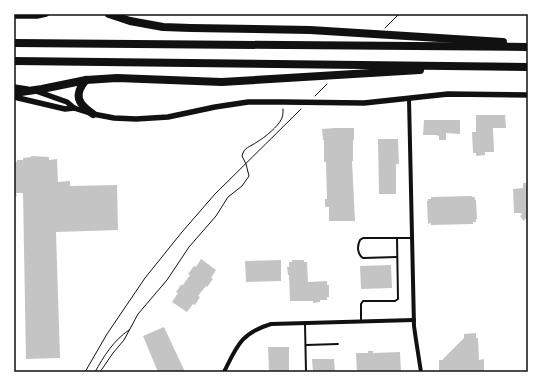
<svg xmlns="http://www.w3.org/2000/svg" width="542" height="386" viewBox="0 0 542 386" font-family="Poppins,sans-serif">
  <style>
    .building { fill: #c4c4c4 }
    .lines { fill: none; stroke-linecap: round; stroke-linejoin: round }
    .path { stroke: #111; stroke-width: 1 }
    .service { stroke: #111; stroke-width: 2 }
    .minor { stroke: #111; stroke-width: 4 }
    .tertiary { stroke: #111; stroke-width: 5.5 }
    .motorway { stroke: #111; stroke-width: 8 }
    .neatline { fill: none; stroke: #111; stroke-width: 1.5 }
  </style>
  <rect width="100%" height="100%" fill="#fff"/>
  <g class="building">
    <path d="M476 115H505L506 128H493L494 152H485V155L476 156V153H473L472 132H476Z"/>
    <path d="M424 120H460V134L446 133V140H439V136L436 135H423Z"/>
    <path d="M335 128H354V140H353V161H352L355 221H329V207H325V199H327L326 162H324V140H323L322 129Z"/>
    <path d="M378 139H398L399 164H396V194H379Z"/>
    <path d="M31 156 49 157V160L57 159 58 182 70 181V186L117 185 118 230 56 232 60 358 26 359 23 193H16L17 196H14V162H17V160H23V158L31 157Z"/>
    <path d="M523 183H526V185H528V227H527L526 218 524 221 520 216 522 215 521 213H514L513 189 523 188Z"/>
    <path d="M472 196V197H475V200H476L477 219H476V222H473V224L431 225V223L428 224 427 201H428V199H431V197Z"/>
    <path d="M201 259 216 270 211 278 213 279 207 287 206 286 198 296 200 297 195 305 193 304 187 312 172 302 178 293 176 292 181 285H183L190 275 188 274 194 266 196 267Z"/>
    <path d="M281 260V281L246 282 245 261Z"/>
    <path d="M292 260H304V262H307L308 282 327 281V285H329V297H327V300H320V302L313 303V301H290L289 275H288L287 267H289V262H292Z"/>
    <path d="M391 265 392 288 361 289 360 266Z"/>
    <path d="M164 327 185 372H158L143 336Z"/>
    <path d="M476 333V338H478L479 360 484 359V371H479V372H439V360H443V359L464 338V334Z"/>
    <path d="M268 347H289V372H269Z"/>
    <path d="M368 351H373V353L400 352 401 372H357L356 353H368Z"/>
    <path d="M312 359H334L335 372H313Z"/>
  </g>
  <g class="lines">
    <g class="path">
      <path d="M385 28 399 14"/>
      <path d="M315 96 327 84"/>
      <path d="M85 372 107 334 145 278 182 232 215 194 301 109"/>
      <path d="M95 372C104 356 113 341 129 330"/>
      <path d="M100 372 113 353 124 340 138 314 167 280 189 247 216 216 228 197 242 186 249 176 246 164 242 156C244 147 250 147 257 142 265 137 278 127 282 118 283 115 283 112 283 109"/>
    </g>
    <g class="service">
      <path d="M397 257 363 258C357 254 357 246 360 240L363 238H411"/>
      <path d="M361 321V304L363 301H395L398 299 397 238"/>
      <path d="M305 324 306 372"/>
      <path d="M306 345 338 344"/>
    </g>
    <g class="minor">
      <path d="M409 99 414 326 416 340 421 372"/>
      <path d="M224 372C237 346 241 333 271 324L414 320"/>
    </g>
    <g class="tertiary">
      <path d="M14 16H37L46 14"/>
      <path d="M14 87 27 89"/>
      <path d="M36 91 67 102 74 108 93 114 114 118 136 119 168 117 215 107 248 102H283L364 103 448 94 528 95"/>
      <path d="M14 97 65 109 74 108"/>
    </g>
    <g class="motorway">
      <path d="M109 14 130 21 163 27 191 28 310 30 503 42"/>
      <path d="M14 43 528 47"/>
      <path d="M14 61 528 67"/>
      <path d="M86 80C73 95 78 104 93 114"/>
      <path d="M14 93 42 89 86 80 117 78 222 82 420 70"/>
    </g>
  </g>
  <rect width="542" height="386" fill="none" stroke="#ffffff" stroke-width="30"/>
  <rect x="15" y="15" width="512" height="356" class="neatline"/>
</svg>
